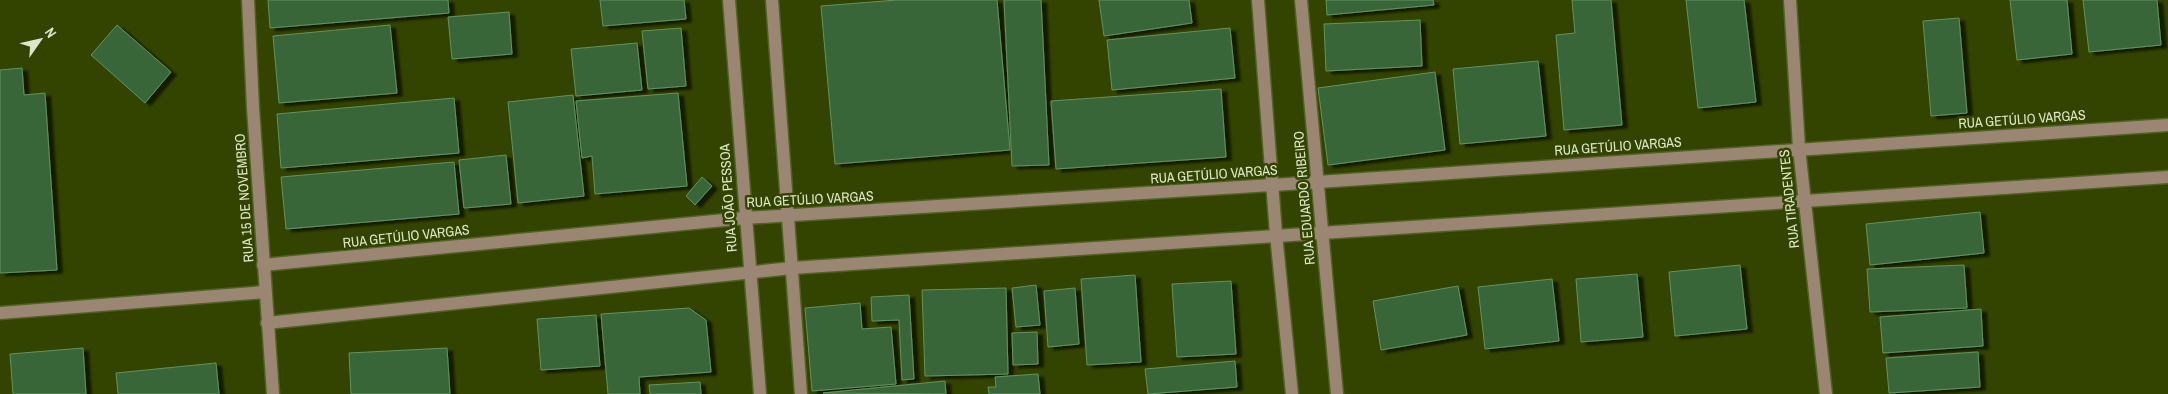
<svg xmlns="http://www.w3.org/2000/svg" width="2168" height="394" viewBox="0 0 2168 394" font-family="'Archivo Narrow',sans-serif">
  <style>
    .building { fill: #386638; stroke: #639262; filter: url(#shadow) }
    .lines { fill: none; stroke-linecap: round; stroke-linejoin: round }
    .minor-casing { stroke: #516124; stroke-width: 15 }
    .minor { stroke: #9b8673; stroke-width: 12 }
    .labels { text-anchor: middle; stroke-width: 5; stroke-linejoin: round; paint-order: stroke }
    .street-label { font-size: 14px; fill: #dbe7c7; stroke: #334300 }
  </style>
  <defs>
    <filter id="shadow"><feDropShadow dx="5.5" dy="3" stdDeviation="1" flood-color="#0009"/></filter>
  </defs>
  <rect width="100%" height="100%" fill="#334300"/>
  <g class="building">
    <path d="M268 0H448L449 13 270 28Z"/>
    <path d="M600 0H684L686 19 603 26Z"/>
    <path d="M897 0H997L1010 150 835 164 821 6Z"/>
    <path d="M1004 0H1041L1049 165 1012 166Z"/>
    <path d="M1099 0H1189L1192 23 1104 36Z"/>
    <path d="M1326 0H1433L1434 5 1327 15Z"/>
    <path d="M1572 0H1611L1622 125 1564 130 1556 35 1575 33Z"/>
    <path d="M1686 0H1744L1756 102 1698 108Z"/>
    <path d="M2010 0H2067L2072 54 2017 60Z"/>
    <path d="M2083 0H2157L2161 45 2089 52Z"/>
    <path d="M509 12 512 54 452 59 448 17Z"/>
    <path d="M1959 18 1967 113 1931 116 1923 21Z"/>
    <path d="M1420 20 1422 66 1326 71 1324 24Z"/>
    <path d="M117 25 171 72 145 103 91 55Z"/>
    <path d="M390 25 397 93 279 103 273 36Z"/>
    <path d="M681 28 686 86 648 89 642 31Z"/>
    <path d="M1230 28 1235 78 1112 90 1107 40Z"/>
    <path d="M637 43 642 90 576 96 571 49Z"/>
    <path d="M1538 61 1546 136 1460 144 1453 69Z"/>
    <path d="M22 68 24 95 45 93 57 270 0 273V70Z"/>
    <path d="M1435 72 1445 150 1328 165 1318 88Z"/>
    <path d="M1221 89 1226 157 1056 169 1051 101Z"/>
    <path d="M678 93 687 186 595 194 592 156 582 158 576 101Z"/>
    <path d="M573 95 584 196 518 203 508 102Z"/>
    <path d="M454 98 459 153 281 168 277 114Z"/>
    <path d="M506 155 511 204 464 208 459 160Z"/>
    <path d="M454 162 459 214 286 229 281 177Z"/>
    <path d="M702 177 712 186 695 205 686 196Z"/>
    <path d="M1980 212 1984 253 1870 265 1866 224Z"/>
    <path d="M1740 265 1747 329 1675 336 1669 272Z"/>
    <path d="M1964 265 1967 308 1870 312 1867 269Z"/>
    <path d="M1637 274 1643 337 1581 342 1576 279Z"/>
    <path d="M1135 275 1141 362 1087 365 1081 279Z"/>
    <path d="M1552 279 1559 341 1485 349 1478 287Z"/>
    <path d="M1231 281 1236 354 1177 357 1172 284Z"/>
    <path d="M1036 285 1040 325 1016 327 1012 288Z"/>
    <path d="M1458 286 1467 335 1381 350 1373 301Z"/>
    <path d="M1006 288 1008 374 925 376 922 290Z"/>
    <path d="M1075 288 1079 344 1048 347 1044 291Z"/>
    <path d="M909 295 914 379 902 380 899 320 872 321 871 297Z"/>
    <path d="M860 303 862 329 891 327 896 384 812 391 805 308Z"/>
    <path d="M689 308 706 320 711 372 639 377 640 394H608L601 314Z"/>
    <path d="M1981 309 1983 346 1883 353 1880 317Z"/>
    <path d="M596 315 600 366 541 370 537 319Z"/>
    <path d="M1037 332 1038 364 1013 365 1012 333Z"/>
    <path d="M83 348 86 394H13L10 354Z"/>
    <path d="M447 348 450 394H351L349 353Z"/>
    <path d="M1978 352 1980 387 1889 393 1886 358Z"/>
    <path d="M1235 361 1237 387 1148 394 1145 369Z"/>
    <path d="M216 363 219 394H118L116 373Z"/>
    <path d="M1038 374 1040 394H989L988 387H996L995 377Z"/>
    <path d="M945 381 946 394 823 393Z"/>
    <path d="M700 382 701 394H650L649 385Z"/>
  </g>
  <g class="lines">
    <g class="minor-casing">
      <g id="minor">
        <path d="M248 0 253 108 273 394"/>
        <path d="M729 0 760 394"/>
        <path d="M772 0 801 394"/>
        <path d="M1258 0 1276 234 1292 394"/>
        <path d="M1301 0 1337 394"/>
        <path d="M1790 0 1799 148 1826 394"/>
        <path d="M263 265 745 218 1273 185 2168 125"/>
        <path d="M0 313 265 292"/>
        <path d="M267 323 792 268 2168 177"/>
      </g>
    </g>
    <use href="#minor" class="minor"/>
  </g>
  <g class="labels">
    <g class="street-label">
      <text transform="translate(2022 119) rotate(-4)" y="5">RUA GETÚLIO VARGAS</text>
      <text transform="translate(1618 146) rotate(-4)" y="5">RUA GETÚLIO VARGAS</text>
      <text transform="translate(1214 174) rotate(-4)" y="5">RUA GETÚLIO VARGAS</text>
      <text transform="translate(244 198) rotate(-94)" y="5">RUA 15 DE NOVEMBRO</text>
      <text transform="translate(728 198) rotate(-94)" y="5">RUA JOÃO PESSOA</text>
      <text transform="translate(1304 198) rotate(-95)" y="5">RUA EDUARDO RIBEIRO</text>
      <text transform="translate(810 199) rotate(-3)" y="5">RUA GETÚLIO VARGAS</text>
      <text transform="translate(1789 199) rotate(-96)" y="5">RUA TIRADENTES</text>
      <text transform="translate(406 236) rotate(-6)" y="5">RUA GETÚLIO VARGAS</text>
    </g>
  </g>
  <g transform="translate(40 40) rotate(56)" stroke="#334300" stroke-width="4" paint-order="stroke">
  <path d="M0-4L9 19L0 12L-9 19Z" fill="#dbe7c7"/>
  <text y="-8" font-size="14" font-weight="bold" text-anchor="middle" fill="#dbe7c7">N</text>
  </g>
</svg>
